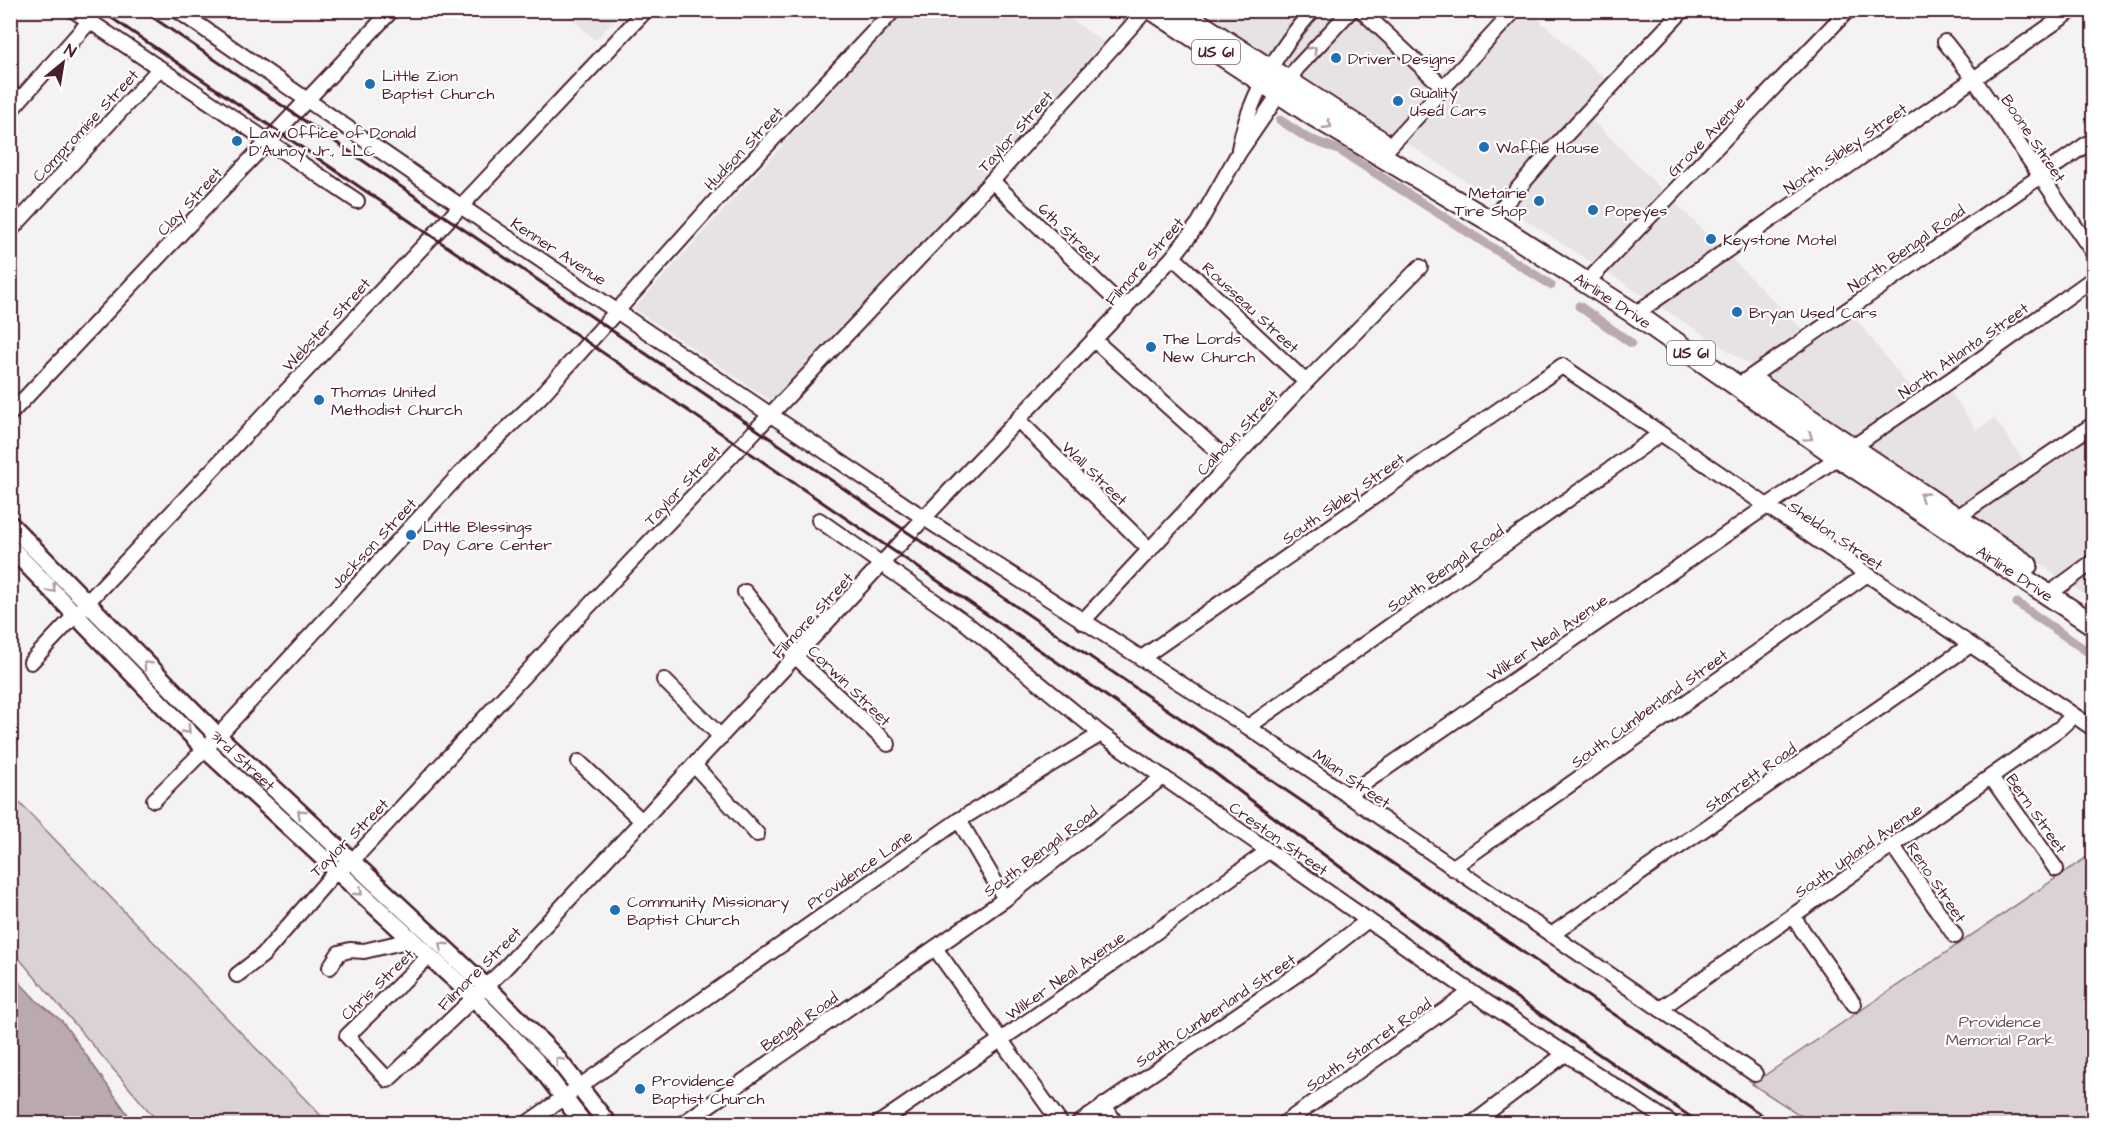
<svg xmlns="http://www.w3.org/2000/svg" width="2104" height="1134" viewBox="0 0 2104 1134" font-family="'Architects Daughter',sans-serif">
  <style>
    .built { fill: #e7e2e3 }
    .green { fill: #dbd2d5; stroke: #927880; stroke-width: 1.5 }
    .water { fill: #baa9ae; stroke: #8d727a; stroke-width: 1.5 }
    .lines { fill: none; stroke-linecap: round; stroke-linejoin: round }
    .canal { stroke: #baa9ae; stroke-width: 9 }
    .minor-casing { stroke: #4a1f2b; stroke-width: 18 }
    .major-casing { stroke: #4a1f2b; stroke-width: 21 }
    .highway-casing { stroke: #4a1f2b; stroke-width: 24 }
    .minor { stroke: #fff; stroke-width: 14 }
    .major { stroke: #fff; stroke-width: 16 }
    .highway { stroke: #fff; stroke-width: 20 }
    .rail { stroke: #4a1f2b; stroke-width: 3 }
    .oneway { stroke: #ae9aa0 }
    .poi-dot { fill: #1f6fb2; stroke: #fff; stroke-width: 2 }
    .labels { text-anchor: middle; stroke-width: 4.5; stroke-linejoin: round; paint-order: stroke }
    .shield { fill: #fff; stroke: #80626b; stroke-width: 1.5 }
    .shield-label { font-size: 15px; font-weight: bold; fill: #4a1f2b }
    .poi-label { font-size: 16px; fill: #4a1f2b; stroke: #fff; text-anchor: start }
    .street-label { font-size: 16px; fill: #4a1f2b; stroke: #fff }
    .park-label { font-size: 16px; fill: #6e4c56; stroke: #fff }
  </style>
  <rect width="100%" height="100%" fill="#f4f2f2"/>
  <filter id="ink" filterUnits="userSpaceOnUse"><feTurbulence type="fractalNoise" baseFrequency=".0167" numOctaves="2"/><feDisplacementMap in="SourceGraphic" scale="12" xChannelSelector="R" yChannelSelector="G"/><feConvolveMatrix kernelMatrix="1 2 1 2 8 2 1 2 1" color-interpolation-filters="sRGB"/></filter>
  <g filter="url(#ink)">
    <g class="built">
      <path d="M564 11H623L595 40Z"/>
      <path d="M904 11H1060L1109 46 775 403 634 309Z"/>
      <path d="M1202 11H1280L1288 18 1295 11H1372L1440 74 1504 11H1529L1613 86 1586 114 1803 330 1843 303 1915 394 1940 377 1977 430 1994 418 2025 462 2093 413V600L1746 362Z"/>
    </g>
    <g class="green">
      <path d="M11 794 328 1123H159L11 949Z"/>
      <path d="M2093 853V1123H1812L1752 1084Z"/>
    </g>
    <path class="water" d="M11 973 36 1000 62 1021 134 1123H11Z"/>
    <g class="lines">
      <g class="canal">
        <path d="M1280 120 1307 138 1339 150 1551 285"/>
        <path d="M1579 306 1631 343"/>
        <path d="M2017 603 2094 656"/>
      </g>
      <g class="minor-casing">
        <g id="minor">
          <path d="M73 10 357 201"/>
          <path d="M177 10 462 207 924 518 1248 727 1755 1074"/>
          <path d="M1361 10 1443 87"/>
          <path d="M1945 42 1974 79 2094 254"/>
          <path d="M10 111 89 22"/>
          <path d="M1239 149C1249 96 1277 51 1313 10"/>
          <path d="M1381 156 1515 10"/>
          <path d="M992 181 1125 309"/>
          <path d="M1490 221 1547 155 1683 10"/>
          <path d="M10 231 160 68"/>
          <path d="M1173 257 1306 382"/>
          <path d="M1587 282 1848 10"/>
          <path d="M1635 314 2073 10"/>
          <path d="M1094 340 1231 463"/>
          <path d="M1742 383 2094 139"/>
          <path d="M10 414 392 10"/>
          <path d="M1018 420 1150 550"/>
          <path d="M819 520 967 624 1101 734 1471 992 1670 1122 1668 1124"/>
          <path d="M1950 522 2094 424"/>
          <path d="M745 592 796 657 888 744"/>
          <path d="M2049 594 2094 561"/>
          <path d="M1082 622 1306 382 1420 267"/>
          <path d="M1143 657 1562 366 2094 729"/>
          <path d="M31 662 646 10"/>
          <path d="M664 680 721 737"/>
          <path d="M1248 727 1660 434"/>
          <path d="M579 762 642 821"/>
          <path d="M694 765 757 834"/>
          <path d="M1991 777 2056 869"/>
          <path d="M1347 795 1978 361 2094 278"/>
          <path d="M154 800 218 736 459 475 540 397 726 189 894 10"/>
          <path d="M959 820 1005 899"/>
          <path d="M1893 846 1955 936"/>
          <path d="M1452 868 1866 575"/>
          <path d="M1793 917 1854 1004"/>
          <path d="M1551 935 1969 646"/>
          <path d="M935 948 1061 1124"/>
          <path d="M429 956 347 1036 388 1080 504 969 924 518 1173 257 1199 223 1238 154 1297 68 1351 10"/>
          <path d="M330 967 339 953 350 950 364 951 411 940"/>
          <path d="M237 975 263 955 336 871 352 861 567 629 992 181 1146 10"/>
          <path d="M1660 1009 2060 728 2073 716"/>
          <path d="M1104 1105 1116 1124"/>
          <path d="M526 1124 959 820 1101 734"/>
          <path d="M682 1124 1005 899 1163 777"/>
          <path d="M878 1124 1117 960 1268 851"/>
          <path d="M1078 1124 1309 966 1368 920"/>
          <path d="M1283 1124 1471 992"/>
          <path d="M1472 1124 1565 1054"/>
        </g>
      </g>
      <g class="major-casing">
        <g id="major">
          <path id="s1" d="M10 524 218 736 498 998 555 1056 608 1124"/>
          <path d="M10 547 203 747 465 989 534 1059 584 1124"/>
        </g>
      </g>
      <g class="highway-casing">
        <g id="highway">
          <path id="s2" d="M1153 10 1314 116 1490 221 1635 314 1837 456 2094 625"/>
          <path d="M1178 10 1382 142"/>
          <path d="M1753 381 2027 565"/>
        </g>
      </g>
      <use href="#minor" class="minor"/>
      <use href="#major" class="major"/>
      <use href="#highway" class="highway"/>
      <g class="rail">
        <path d="M100 10 1092 686 1199 761 1495 983 1701 1124"/>
        <path d="M142 10 1775 1124"/>
      </g>
    </g>
    <defs><path id="oneway-chevron" d="M-2-3.5L2.5 0L-2 3.5" fill="none" stroke-width="1.6" stroke-linecap="round" stroke-linejoin="round" transform="scale(1.5)"/></defs>
    <g class="oneway">
      <use href="#oneway-chevron" transform="translate(1313 50) rotate(-46)"/>
      <use href="#oneway-chevron" transform="translate(1328 125) rotate(31)"/>
      <use href="#oneway-chevron" transform="translate(1809 437) rotate(35)"/>
      <use href="#oneway-chevron" transform="translate(1923 496) rotate(-146)"/>
      <use href="#oneway-chevron" transform="translate(52 589) rotate(45)"/>
      <use href="#oneway-chevron" transform="translate(147 665) rotate(-135)"/>
      <use href="#oneway-chevron" transform="translate(187 730) rotate(46)"/>
      <use href="#oneway-chevron" transform="translate(301 813) rotate(-137)"/>
      <use href="#oneway-chevron" transform="translate(359 892) rotate(43)"/>
      <use href="#oneway-chevron" transform="translate(443 946) rotate(-137)"/>
      <use href="#oneway-chevron" transform="translate(559 1061) rotate(-130)"/>
    </g>
  </g>
  <g class="poi-dot">
    <circle cx="1336" cy="58" r="6"/>
    <circle cx="370" cy="84" r="6"/>
    <circle cx="1398" cy="101" r="6"/>
    <circle cx="237" cy="141" r="6"/>
    <circle cx="1484" cy="147" r="6"/>
    <circle cx="1539" cy="201" r="6"/>
    <circle cx="1593" cy="210" r="6"/>
    <circle cx="1711" cy="239" r="6"/>
    <circle cx="1737" cy="312" r="6"/>
    <circle cx="1151" cy="347" r="6"/>
    <circle cx="319" cy="400" r="6"/>
    <circle cx="411" cy="535" r="6"/>
    <circle cx="615" cy="910" r="6"/>
    <circle cx="640" cy="1089" r="6"/>
  </g>
  <g class="labels">
    <g class="shield">
      <rect x="1192" y="40" width="48" height="24" rx="4.5"/>
      <rect x="1667" y="341" width="48" height="24" rx="4.5"/>
    </g>
    <g class="shield-label">
      <text x="1216" y="57">US 61</text>
      <text x="1691" y="358">US 61</text>
    </g>
    <g class="poi-label">
      <text x="1348" y="64">Driver Designs</text>
      <text x="382" y="81">Little Zion<tspan x="382" dy="18">Baptist Church</tspan></text>
      <text x="1410" y="98">Quality<tspan x="1410" dy="18">Used Cars</tspan></text>
      <text x="249" y="138">Law Office of Donald<tspan x="249" dy="18">D'Aunoy Jr., LLC</tspan></text>
      <text x="1496" y="153">Waffle House</text>
      <text x="1527" y="198" text-anchor="end">Metairie<tspan x="1527" dy="18">Tire Shop</tspan></text>
      <text x="1605" y="216">Popeyes</text>
      <text x="1723" y="245">Keystone Motel</text>
      <text x="1749" y="318">Bryan Used Cars</text>
      <text x="1163" y="344">The Lords<tspan x="1163" dy="18">New Church</tspan></text>
      <text x="331" y="397">Thomas United<tspan x="331" dy="18">Methodist Church</tspan></text>
      <text x="423" y="532">Little Blessings<tspan x="423" dy="18">Day Care Center</tspan></text>
      <text x="627" y="907">Community Missionary<tspan x="627" dy="18">Baptist Church</tspan></text>
      <text x="652" y="1086">Providence<tspan x="652" dy="18">Baptist Church</tspan></text>
    </g>
    <g class="street-label">
      <text transform="translate(85 125) rotate(-47)" y="6">Compromise Street</text>
      <text transform="translate(1015 131) rotate(-48)" y="6">Taylor Street</text>
      <text transform="translate(1706 136) rotate(-46)" y="6">Grove Avenue</text>
      <text transform="translate(2034 138) rotate(56)" y="6">Boone Street</text>
      <text transform="translate(743 148) rotate(-47)" y="6">Hudson Street</text>
      <text transform="translate(1845 148) rotate(-35)" y="6">North Sibley Street</text>
      <text transform="translate(189 201) rotate(-47)" y="6">Clay Street</text>
      <text transform="translate(1070 233) rotate(44)" y="6">6th Street</text>
      <text transform="translate(1906 248) rotate(-35)" y="6">North Bengal Road</text>
      <text transform="translate(559 251) rotate(33)" y="6">Kenner Avenue</text>
      <text transform="translate(1144 261) rotate(-49)" y="6">Filmore Street</text>
      <text dy="6" stroke="none"><textPath href="#s2" startOffset="544">Airline Drive</textPath></text>
      <text transform="translate(1251 307) rotate(43)" y="6">Rousseau Street</text>
      <text transform="translate(326 324) rotate(-47)" y="6">Webster Street</text>
      <text transform="translate(1963 350) rotate(-35)" y="6">North Atlanta Street</text>
      <text transform="translate(1237 432) rotate(-47)" y="6">Calhoun Street</text>
      <text transform="translate(1095 473) rotate(44)" y="6">Wall Street</text>
      <text transform="translate(682 485) rotate(-47)" y="6">Taylor Street</text>
      <text transform="translate(1343 498) rotate(-35)" y="6">South Sibley Street</text>
      <text transform="translate(1836 535) rotate(34)" y="6">Sheldon Street</text>
      <text transform="translate(373 543) rotate(-47)" y="6">Jackson Street</text>
      <text transform="translate(1445 568) rotate(-35)" y="6">South Bengal Road</text>
      <text dy="6" stroke="none"><textPath href="#s2" startOffset="1030">Airline Drive</textPath></text>
      <text transform="translate(812 615) rotate(-47)" y="6">Filmore Street</text>
      <text transform="translate(1547 637) rotate(-34)" y="6">Wilker Neal Avenue</text>
      <text transform="translate(850 685) rotate(44)" y="6">Corwin Street</text>
      <text transform="translate(1649 708) rotate(-36)" y="6">South Cumberland Street</text>
      <text dy="6" stroke="none"><textPath href="#s1" startOffset="332">3rd Street</textPath></text>
      <text transform="translate(1750 777) rotate(-35)" y="6">Starrett Road</text>
      <text transform="translate(1352 778) rotate(35)" y="6">Milan Street</text>
      <text transform="translate(2037 813) rotate(55)" y="6">Bern Street</text>
      <text transform="translate(349 837) rotate(-45)" y="6">Taylor Street</text>
      <text transform="translate(1279 838) rotate(35)" y="6">Creston Street</text>
      <text transform="translate(1858 850) rotate(-35)" y="6">South Upland Avenue</text>
      <text transform="translate(1040 851) rotate(-37)" y="6">South Bengal Road</text>
      <text transform="translate(859 869) rotate(-35)" y="6">Providence Lane</text>
      <text transform="translate(1937 882) rotate(56)" y="6">Reno Street</text>
      <text transform="translate(479 968) rotate(-45)" y="6">Filmore Street</text>
      <text transform="translate(1065 975) rotate(-35)" y="6">Wilker Neal Avenue</text>
      <text transform="translate(377 984) rotate(-44)" y="6">Chris Street</text>
      <text transform="translate(1215 1010) rotate(-34)" y="6">South Cumberland Street</text>
      <text transform="translate(799 1021) rotate(-35)" y="6">Bengal Road</text>
      <text transform="translate(1368 1044) rotate(-35)" y="6">South Starret Road</text>
    </g>
    <g class="park-label">
      <text x="2000" y="1027">Providence<tspan x="2000" dy="18">Memorial Park</tspan></text>
    </g>
  </g>
  <rect width="2104" height="1134" fill="none" stroke="#fff" stroke-width="36"/>
  <rect x="18" y="18" width="2068" height="1098" fill="none" stroke="#4a1f2b" stroke-width="2" filter="url(#ink)"/>
  <g transform="translate(63 63) rotate(30)" stroke="#ffffff" stroke-width="4.5" paint-order="stroke">
  <path d="M0-4.5L10 22L0 15L-10 22Z" fill="#4a1f2b"/>
  <text y="-9" font-size="16" font-weight="bold" text-anchor="middle" fill="#4a1f2b">N</text>
  </g>
</svg>
